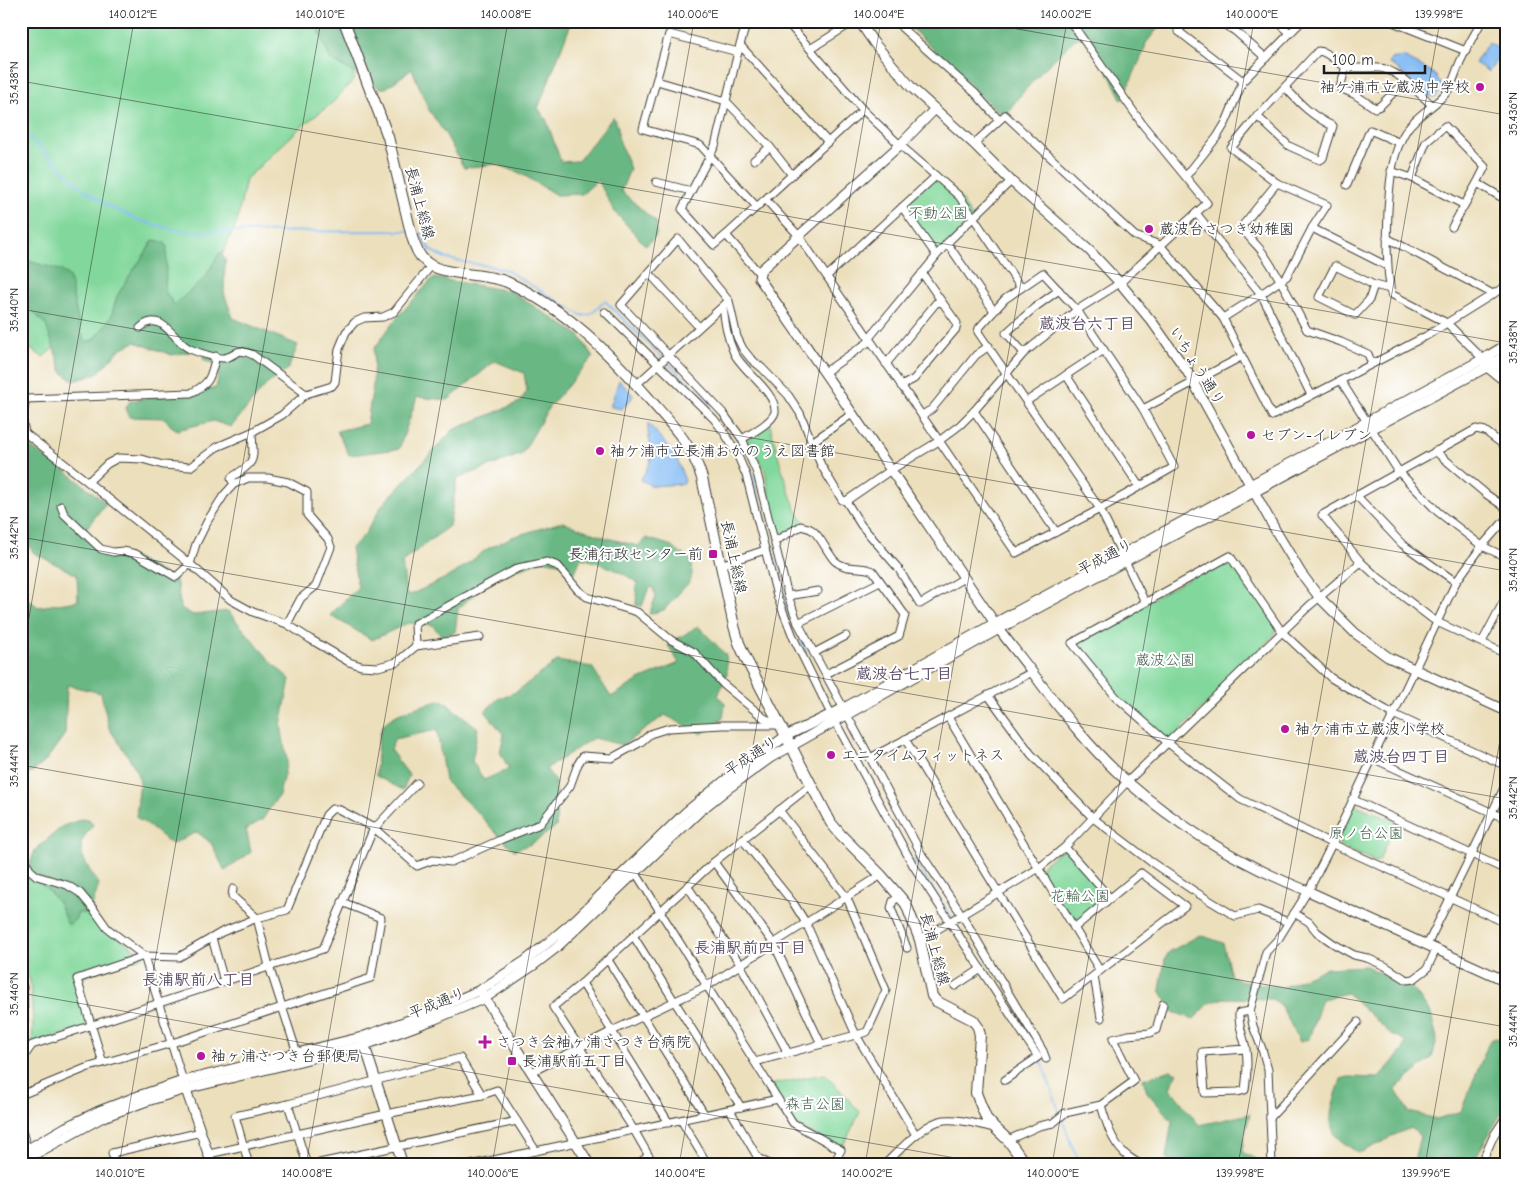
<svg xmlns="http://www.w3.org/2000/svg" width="1527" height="1186" viewBox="0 0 1527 1186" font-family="'Comic Neue','Klee One',sans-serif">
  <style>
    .green { fill: #82d89c; stroke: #4f7a5c }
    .forest { fill: #69b884; stroke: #426a50 }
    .water { fill: #83bbf4; stroke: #506c88 }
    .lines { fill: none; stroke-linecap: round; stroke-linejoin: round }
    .stream { stroke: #83bbf4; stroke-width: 2 }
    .minor-casing { stroke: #3b3934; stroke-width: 9 }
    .tertiary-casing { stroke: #3b3934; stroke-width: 11 }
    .secondary-casing { stroke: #3b3934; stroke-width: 12 }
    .minor { stroke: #fff; stroke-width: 7 }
    .tertiary { stroke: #fff; stroke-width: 9 }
    .secondary { stroke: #fff; stroke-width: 10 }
    .ticks { fill: none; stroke: #1c1c1c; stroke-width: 1; stroke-opacity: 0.45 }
    .poi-dot { fill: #b5179e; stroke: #fff; stroke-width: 2 }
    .labels { text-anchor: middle; stroke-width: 4; stroke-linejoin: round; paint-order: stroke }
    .poi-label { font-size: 15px; fill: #1c1c1c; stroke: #fff; text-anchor: start }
    .street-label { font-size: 15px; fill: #1c1c1c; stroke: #fff }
    .park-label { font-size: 15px; fill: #405e49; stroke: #fff }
    .neighbourhood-label { font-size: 16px; font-weight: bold; fill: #5c4e66; stroke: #fff }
    .neatline { fill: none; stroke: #1c1c1c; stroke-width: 2 }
    .ticks-label { font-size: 12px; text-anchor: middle; fill: #1c1c1c }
  </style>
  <rect width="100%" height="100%" fill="#fff"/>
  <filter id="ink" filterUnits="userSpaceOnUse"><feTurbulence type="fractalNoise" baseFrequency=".02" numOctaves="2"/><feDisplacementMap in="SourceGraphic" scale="10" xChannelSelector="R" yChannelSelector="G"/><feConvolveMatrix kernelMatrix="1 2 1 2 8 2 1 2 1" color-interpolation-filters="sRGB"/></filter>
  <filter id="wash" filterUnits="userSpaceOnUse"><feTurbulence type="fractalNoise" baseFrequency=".0096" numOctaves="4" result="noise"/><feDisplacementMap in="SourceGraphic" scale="20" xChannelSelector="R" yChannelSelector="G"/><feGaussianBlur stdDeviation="1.12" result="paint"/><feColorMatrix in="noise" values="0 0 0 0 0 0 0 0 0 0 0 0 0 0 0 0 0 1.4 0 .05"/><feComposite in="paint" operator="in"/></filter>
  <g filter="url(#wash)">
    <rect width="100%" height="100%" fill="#ecdfbc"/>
    <g class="green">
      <path d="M21 21H330L355 79 331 104 302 126 246 179 237 222 204 295 79 349 67 337 43 357 21 343Z"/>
      <path d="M936 176 959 196 973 219 936 255 902 207Z"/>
      <path d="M770 425C776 446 791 511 805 523L800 524 780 536 776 535 765 470 746 441Z"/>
      <path d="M1230 556 1277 627 1274 635 1168 743 1116 697 1072 643Z"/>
      <path d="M1356 805 1394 821 1395 826 1379 860 1376 862 1340 846 1338 841 1353 806Z"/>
      <path d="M1065 847 1110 898 1074 928 1039 868Z"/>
      <path d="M21 852 30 870 67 885 107 928 144 956 78 979 92 1025 32 1045 33 1023 30 980 21 962Z"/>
      <path d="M825 1074 860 1112 841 1150 793 1123 769 1085Z"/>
    </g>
    <g class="forest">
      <path d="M315 21H572L538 108 546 119 561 162 578 161 613 117 618 127V137L630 169 621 191 657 223 656 236 646 246 614 211 598 180 582 194 556 195 522 174 496 164 464 168 446 135 429 110 412 69 386 88H380L330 59Z"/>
      <path d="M904 21H1164L1146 43 1144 51 1122 100 1089 34 1075 39 1041 72 1018 98 1010 109 1008 115 997 111Z"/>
      <path d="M153 240 164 242 167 247 165 291 174 305 204 279 220 252 225 260 224 293 233 318 298 345 288 369 266 385 231 427 213 421 177 430 170 425 165 418 129 417 126 408 130 401 216 388 221 365 208 362 203 359 204 349 172 355 135 342 120 349 97 374 74 381 62 372 46 325 21 299V259L60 270 69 276 80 330 86 342 95 339 111 317 117 296 130 275 146 252Z"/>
      <path d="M433 278 510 291 579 335 593 357 549 407 522 454 457 479 449 526 402 562 406 593 410 595 454 574 487 549 512 537 562 522 607 538 638 546 646 538 669 545 691 560 692 574 690 581 664 610 649 614 656 596 652 587 648 590 642 606 636 605 637 583C622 571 601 563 581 558L574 574 567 573 563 564 542 560 489 581 458 609 455 632 442 636 432 625 408 623 372 640 330 615 358 587 351 548 365 534 382 505 453 430 520 402 527 391 524 373 495 361 448 400 417 397 399 449 349 455 337 431 367 424 373 385 374 349 395 320Z"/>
      <path d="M21 443 25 444 67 472 106 503 81 535 112 556 135 558 176 580 181 608 193 615 228 611 273 664 290 679 281 725 287 761 279 795 262 820 246 829 251 852 225 871 211 843 197 832 172 844C160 836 149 825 136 817L140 781 133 764 109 728 101 693 67 685 65 734 44 763 21 780V593L38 607 78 601 77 575 34 553 21 535Z"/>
      <path d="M698 626 726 655 727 674 718 696 725 703 723 718 702 734 665 715 623 745 593 738 546 769 555 780 557 797 556 827 531 844 514 850 494 831 481 816 445 781 437 730 394 739 391 751 409 775 403 790 376 776C377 763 376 733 385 723 397 711 425 705 442 700L478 728 472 761 484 780 509 769 500 752 504 735 485 711 499 698 516 692 557 661 592 667 611 697 639 680 679 663 668 645Z"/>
      <path d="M82 819H89L93 825C89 830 84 836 82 841 78 856 91 872 99 884L90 913H78L75 920 68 925 59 904 46 888 27 872 35 850 63 826Z"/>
      <path d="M1200 935 1223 943 1231 976 1245 982 1283 987 1327 968 1366 966 1414 990 1431 1014 1437 1039 1432 1058 1395 1089 1409 1112 1437 1119 1461 1111 1490 1040 1496 1038 1506 1041 1505 1107 1475 1158V1165H1413L1420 1136 1411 1128C1392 1134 1377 1147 1358 1153 1352 1148 1341 1142 1336 1136 1324 1119 1336 1097 1341 1079L1348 1077 1379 1078 1403 1050 1406 1041 1391 1034 1347 993 1322 999 1309 1039 1300 1042 1280 1004 1272 999 1224 998 1210 1003 1194 1019 1173 1012 1160 990 1165 959 1169 952Z"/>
      <path d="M1170 1070 1177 1073 1170 1088 1199 1125 1250 1114 1244 1137 1242 1152 1263 1163V1165H1173L1166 1158 1172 1121 1147 1092 1143 1079Z"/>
    </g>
    <g class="water">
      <path d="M1488 42 1502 51 1489 72 1475 63Z"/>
      <path d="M1403 57 1427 69 1437 77 1443 88 1435 98C1417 95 1407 72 1389 64L1391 59Z"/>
      <path d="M619 380 633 395 632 398 622 409 611 407V404Z"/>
      <path d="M648 423 671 450 677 459 685 481 683 484 653 486 640 480C646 471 652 462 651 451 650 441 647 433 648 423Z"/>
    </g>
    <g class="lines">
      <g class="stream">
        <path d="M21 129 82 188 107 205 140 221 172 229 203 232 408 231"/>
        <path d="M415 231 422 234C424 239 426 244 429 248 443 264 485 263 506 270L581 315C591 318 598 307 605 301L662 357"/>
        <path d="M665 360 710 404"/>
        <path d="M735 435 744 453"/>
        <path d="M751 469 787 607 806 652"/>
        <path d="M913 859 952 918"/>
        <path d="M1040 1057 1060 1114"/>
        <path d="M1062 1118 1071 1144 1081 1165"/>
      </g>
    </g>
  </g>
  <g filter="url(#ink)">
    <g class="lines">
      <g class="minor-casing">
        <g id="minor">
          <path d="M786 21 863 110 900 145 959 196 1021 288"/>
          <path d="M897 21 902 28 975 93 999 120"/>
          <path d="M1187 21 1178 31 1243 81"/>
          <path d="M1218 21 1235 31 1266 58"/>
          <path d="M1277 21 1290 33"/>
          <path d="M1390 21 1466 51"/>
          <path d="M1482 21C1475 33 1468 45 1462 58 1456 69 1454 83 1446 93 1435 106 1418 114 1407 129 1391 154 1390 181 1388 210 1387 240 1386 264 1391 294L1447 323 1483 359"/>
          <path d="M740 45 828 142"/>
          <path d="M810 49 855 21"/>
          <path d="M738 52 669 34 643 129 700 145 757 207"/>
          <path d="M1346 66 1340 88 1354 94 1375 108 1380 106 1405 81"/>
          <path d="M657 81 726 101 770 147 792 175"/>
          <path d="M1257 116 1289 146 1320 160 1323 158 1333 126C1313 117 1299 103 1285 87"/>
          <path d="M976 146 978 140 1005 115 1135 236 1160 245 1223 318 1272 416 1426 336 1506 286"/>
          <path d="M754 160 770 147"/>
          <path d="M1391 171 1412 178 1426 142 1445 126 1485 167 1477 183 1506 200"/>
          <path d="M1186 176 1217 137 1226 122 1243 81 1302 21"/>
          <path d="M1412 178 1464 205"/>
          <path d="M656 182 691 191"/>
          <path d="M1277 183 1243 225C1244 235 1257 244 1263 253 1280 277 1293 304 1307 330L1341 342 1368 354 1372 364"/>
          <path d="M1347 185 1370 130 1400 143"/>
          <path d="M766 200 799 236 1016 553 1100 509 1174 467 1143 409 1077 310 1043 273 1005 299 979 328 978 332 1100 509 1145 602"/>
          <path d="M902 207 936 255"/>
          <path d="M1196 213 1261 294 1311 395"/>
          <path d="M1452 227 1477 183"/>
          <path d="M1312 228 1387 266"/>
          <path d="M726 235 714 245 682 209 715 146 738 52 747 21"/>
          <path d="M1387 238 1493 294"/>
          <path d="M947 243 994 311"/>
          <path d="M649 273 699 327"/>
          <path d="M759 273 726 235 863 110"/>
          <path d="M922 273 942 302"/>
          <path d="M827 276 936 176"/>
          <path d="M1374 285 1369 300 1355 315 1319 297 1335 266 1374 285 1390 289"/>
          <path d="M723 307C725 323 727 338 734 353 742 370 777 393 775 412 773 422 750 434 742 439"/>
          <path d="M605 312 714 419C728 436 738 454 746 475L777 596 794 639 831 714 913 865 1038 1057 1005 1080"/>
          <path d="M1223 318 1261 294 1287 276 1312 228 1327 205 1277 183 1231 148 1256 118 1318 51C1327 51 1336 62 1344 66 1355 70 1368 67 1379 68 1398 69 1418 93 1432 105"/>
          <path d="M140 328C162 308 174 342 190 349 199 353 215 358 224 358 239 356 233 346 253 355L306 394"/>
          <path d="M869 338 947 243 1011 181"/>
          <path d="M1024 353 1006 333 1034 308 1059 290"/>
          <path d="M886 364 936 303 942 302 957 323 956 329 914 379 901 386"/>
          <path d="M825 372 870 341"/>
          <path d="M1066 375 1139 486"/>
          <path d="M1341 381 1399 472 1438 512 1482 546 1506 557"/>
          <path d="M637 384 725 304"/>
          <path d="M1027 401 1104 350"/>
          <path d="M1143 409 1241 357"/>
          <path d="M974 411 1056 532"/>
          <path d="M922 415 932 409 976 355 989 346"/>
          <path d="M21 430 88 482 190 564 231 600 253 612 287 624 310 639 349 662 361 666 378 667 397 662 416 646 480 637"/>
          <path d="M25 433 22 418 26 399 191 393C212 382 210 377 216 356"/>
          <path d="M812 442 852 414"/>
          <path d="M1506 447 1485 431 1476 429 1322 515 1361 562 1374 574 1431 618 1437 622 1506 654"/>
          <path d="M1435 451 1486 494 1506 508"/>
          <path d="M88 482 107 464 118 458 142 459 163 465 190 467 217 447 252 432 282 415 306 394 332 386 335 382 339 349 346 332 355 322 364 318 383 317 394 312 431 266"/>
          <path d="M234 484 231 479 232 477C258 461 253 460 252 432"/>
          <path d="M1356 495 1402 544 1456 582"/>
          <path d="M846 501 891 470 939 441 960 425 974 411 1024 353 1077 310 1120 283 1207 203 1143 125 1078 32 1069 21"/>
          <path d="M61 506 64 514 101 549 113 552 123 551 136 554 176 577 190 564 196 544 208 520 224 495 234 484 248 478H268L288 482 307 492V515L328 539 331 547 316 586 301 598 287 624"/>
          <path d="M775 541 801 526C804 527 810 528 812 530 820 535 828 554 835 561 846 571 861 565 873 571L905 615 899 636 826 674"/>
          <path d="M720 565 765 550"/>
          <path d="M964 578 920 604 898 568 861 525 846 501 842 500 821 465 800 413 788 395 762 368 751 359 743 349 737 337 729 301 678 239 621 305 723 413 742 439 757 473 788 596 798 623 922 855 962 915 1043 1051 1046 1059"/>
          <path d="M788 596 818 591"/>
          <path d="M798 623 880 582"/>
          <path d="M1482 642 1506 597"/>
          <path d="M416 646 415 624 518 568 547 562 558 566 578 590 587 597 637 612 671 640 694 652 723 684 764 718 777 724"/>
          <path d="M814 653 846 636"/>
          <path d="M988 695 1031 754 1093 818 1151 862 1194 891 1235 916 1258 910 1288 922"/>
          <path d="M948 717 1100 971"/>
          <path d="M905 739 1063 999 1185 906 1141 873 1074 928"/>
          <path d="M870 758 1032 672"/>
          <path d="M1372 758 1506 819"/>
          <path d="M1506 766 1393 714 1331 678 1282 632 1230 556 1072 643 1116 697 1168 743 1240 799 1337 846 1506 923"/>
          <path d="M1352 799 1506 870"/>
          <path d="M742 839 794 904 806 923 856 1035 916 1135"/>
          <path d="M1065 847 1110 898"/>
          <path d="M21 852 30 870 37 876 67 885 80 893 95 911 107 928 144 956 183 1081"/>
          <path d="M714 862 774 944 821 1044"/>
          <path d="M634 870 793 1123 841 1150 833 1165"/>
          <path d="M688 887 740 964 788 1053"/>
          <path d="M233 889 232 896 257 918 269 966 297 1053"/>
          <path d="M901 896 893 901 891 908 907 948"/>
          <path d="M1294 913 1309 922 1317 932 1334 944 1354 955 1367 958 1385 966 1407 980 1414 979 1427 969 1436 949"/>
          <path d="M634 937 741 1107"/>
          <path d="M212 938 224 981"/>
          <path d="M920 940 1039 868 1065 847 1127 782 1309 606 1361 562"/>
          <path d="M1427 945 1506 784"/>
          <path d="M608 960 705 1115"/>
          <path d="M1094 976 1101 1018"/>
          <path d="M582 983 669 1123"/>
          <path d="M21 984 23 987 24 1022 21 1023"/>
          <path d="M955 986 981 969"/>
          <path d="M1246 1049 1202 1052 1205 1093 1238 1092 1245 1090C1247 1076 1248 1063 1246 1049 1244 1037 1238 1026 1239 1013L1250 1011"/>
          <path d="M21 1061 32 1045 323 949 373 830 417 783"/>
          <path d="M755 1062 867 1032 886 990 847 898 779 810"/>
          <path d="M103 1063 77 979 144 956 179 957 222 932 257 918 287 910 326 815 332 809H338L374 828 417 866 433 860 451 862 502 839 540 824 570 786 578 764 583 756 612 758 641 742 650 734 669 728 722 725H779"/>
          <path d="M532 1072 612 1031 707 986 881 875"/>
          <path d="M21 1095 86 1068 172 1043 371 978 381 918 342 902"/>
          <path d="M288 1104 307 1165"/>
          <path d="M1101 1105C1106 1122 1111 1140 1124 1153 1129 1158 1136 1161 1141 1165"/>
          <path d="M730 1110 758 1158 771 1165"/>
          <path d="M1270 1118 1358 1022"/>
          <path d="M681 1120 708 1165"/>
          <path d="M21 1127 27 1149"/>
          <path d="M1008 1140 1039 1126 1053 1123 1065 1113 1101 1105 1134 1081 1113 1039 1128 1035 1150 1033 1156 1030 1163 1004"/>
          <path d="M209 1154 386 1114 482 1095 497 1090 536 1151"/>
          <path d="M1482 1162 1494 1135 1506 1117"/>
          <path d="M115 1165 112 1153 201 1132"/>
          <path d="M249 1165 235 1116 288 1104 460 1058 482 1095"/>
          <path d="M310 1165 517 1121"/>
          <path d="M470 1165 778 1099"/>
          <path d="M637 1165 648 1156"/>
          <path d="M654 1165 634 1130 553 1007 582 983 714 862 811 785"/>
          <path d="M884 1165C899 1151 923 1123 944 1120 960 1118 979 1125 995 1128"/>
          <path d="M1272 1165 1268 1070 1262 1049 1253 1026 1250 1011 1266 952 1279 938 1311 886 1332 844 1456 582 1482 546 1506 519"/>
        </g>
      </g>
      <g class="tertiary-casing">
        <g id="tertiary">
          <path d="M859 21 874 43 912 88 976 146 1011 181 1090 251 1120 283 1153 323 1187 371 1277 533 1301 573 1319 597 1355 633 1388 657 1506 711"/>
          <path d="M935 109 900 145 761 270 759 278C819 364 878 451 937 538 958 568 978 599 999 629 1009 643 1021 657 1032 672 1061 711 1092 751 1129 783 1182 829 1242 865 1308 891L1506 981"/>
          <path d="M1491 361 1495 362 1506 371"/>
          <path d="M1485 362 1487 367 1506 382"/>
          <path d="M482 994 590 1165"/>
          <path d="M363 1040 403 1165"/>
          <path d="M184 1084 212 1165"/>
          <path d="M21 1153 66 1127 99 1111 141 1095 183 1081 362 1037 423 1015 480 990 525 961 550 941 576 919 686 812 723 782 786 736 844 708 995 623 1483 359 1506 345"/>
          <path d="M21 1163 39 1152 103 1117 144 1102 186 1089 365 1045 435 1019 485 998 534 965 556 948 701 810 730 787 770 758 999 629 1487 367 1506 355"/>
        </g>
      </g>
      <g class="secondary-casing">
        <path id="secondary" d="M344 21 388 137 412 237C415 245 417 254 424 260 439 277 485 272 507 282 567 309 610 354 652 402 674 427 692 445 702 478L734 626 739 643 747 661 831 823 841 835 881 875 906 904 920 940 932 996 936 1001 973 1020 978 1027 980 1035 976 1093 986 1118 995 1128 1008 1140 1026 1165"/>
      </g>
      <use href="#minor" class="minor"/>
      <use href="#tertiary" class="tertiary"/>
      <use href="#secondary" class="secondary"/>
    </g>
  </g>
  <path class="ticks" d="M972 21 1506 115M21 81 1506 343M21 309 1506 571M21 537 1506 799M21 663 134 21M21 765 1506 1027M21 993 995 1165M119 1165 321 21M306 1165 508 21M492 1165 694 21M679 1165 881 21M865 1165 1067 21M1052 1165 1254 21M1238 1165 1440 21M1425 1165 1506 706"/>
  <g class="poi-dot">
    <circle cx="1480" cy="87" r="5"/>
    <circle cx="1149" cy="229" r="5"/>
    <circle cx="1251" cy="435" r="5"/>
    <circle cx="600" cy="451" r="5"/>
    <rect x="708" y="549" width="10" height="10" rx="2.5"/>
    <circle cx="1285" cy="729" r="5"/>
    <circle cx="831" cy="755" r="5"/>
    <path d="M482.5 1034.5h5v5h5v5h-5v5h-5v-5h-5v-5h5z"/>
    <circle cx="201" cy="1056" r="5"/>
    <rect x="507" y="1056" width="10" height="10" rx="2.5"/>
  </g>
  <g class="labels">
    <g class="poi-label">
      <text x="1470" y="92" text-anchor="end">袖ケ浦市立蔵波中学校</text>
      <text x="1159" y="234">蔵波台さつき幼稚園</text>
      <text x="1261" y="440">セブン-イレブン</text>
      <text x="610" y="456">袖ケ浦市立長浦おかのうえ図書館</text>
      <text x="703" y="559" text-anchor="end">長浦行政センター前</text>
      <text x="1295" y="734">袖ケ浦市立蔵波小学校</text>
      <text x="841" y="760">エニタイムフィットネス</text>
      <text x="496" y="1047">さつき会袖ヶ浦さつき台病院</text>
      <text x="211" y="1061">袖ヶ浦さつき台郵便局</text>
      <text x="522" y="1066">長浦駅前五丁目</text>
    </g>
    <g class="street-label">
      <text transform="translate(420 203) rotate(75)" y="5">長浦上総線</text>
      <text transform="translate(1197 366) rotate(58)" y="5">いちょう通り</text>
      <text transform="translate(734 557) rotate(78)" y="5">長浦上総線</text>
      <text transform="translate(1105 557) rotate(-28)" y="5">平成通り</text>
      <text transform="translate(751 756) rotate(-33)" y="5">平成通り</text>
      <text transform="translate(935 949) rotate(75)" y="5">長浦上総線</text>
      <text transform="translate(437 1003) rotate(-22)" y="5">平成通り</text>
    </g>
    <g class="park-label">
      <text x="938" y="218">不動公園</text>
      <text x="1165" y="665">蔵波公園</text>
      <text x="1366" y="838">原ノ台公園</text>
      <text x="1080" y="901">花輪公園</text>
      <text x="815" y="1109">森吉公園</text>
    </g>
    <g class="neighbourhood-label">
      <text x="1087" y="329">蔵波台六丁目</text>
      <text x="904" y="679">蔵波台七丁目</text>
      <text x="1401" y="762">蔵波台四丁目</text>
      <text x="750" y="953">長浦駅前四丁目</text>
      <text x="198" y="985">長浦駅前八丁目</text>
    </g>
  </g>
  <rect width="1527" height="1186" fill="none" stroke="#fff" stroke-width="55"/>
  <path d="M1324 65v8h101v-8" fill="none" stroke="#1c1c1c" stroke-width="2.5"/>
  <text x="1332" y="65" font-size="15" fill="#1c1c1c" stroke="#ffffff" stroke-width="4" paint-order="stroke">100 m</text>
  <rect x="28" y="28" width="1472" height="1130" class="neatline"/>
  <g class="ticks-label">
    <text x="133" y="18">140.012°E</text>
    <text x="320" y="18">140.010°E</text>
    <text x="506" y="18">140.008°E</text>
    <text x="693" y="18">140.006°E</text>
    <text x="879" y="18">140.004°E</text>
    <text x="1066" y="18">140.002°E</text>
    <text x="1252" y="18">140.000°E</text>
    <text x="1439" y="18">139.998°E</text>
    <text transform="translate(14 83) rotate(-90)" y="4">35.438°N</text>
    <text transform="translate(1513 114) rotate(-90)" y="4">35.436°N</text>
    <text transform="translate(14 310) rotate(-90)" y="4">35.440°N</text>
    <text transform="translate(1513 342) rotate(-90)" y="4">35.438°N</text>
    <text transform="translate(14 538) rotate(-90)" y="4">35.442°N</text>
    <text transform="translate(1513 570) rotate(-90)" y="4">35.440°N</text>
    <text transform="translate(14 766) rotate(-90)" y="4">35.444°N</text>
    <text transform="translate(1513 798) rotate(-90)" y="4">35.442°N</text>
    <text transform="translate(14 994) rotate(-90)" y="4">35.446°N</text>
    <text transform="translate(1513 1026) rotate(-90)" y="4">35.444°N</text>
    <text x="120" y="1177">140.010°E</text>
    <text x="307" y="1177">140.008°E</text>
    <text x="493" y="1177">140.006°E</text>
    <text x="680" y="1177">140.004°E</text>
    <text x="867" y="1177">140.002°E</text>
    <text x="1053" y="1177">140.000°E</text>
    <text x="1240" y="1177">139.998°E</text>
    <text x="1426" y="1177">139.996°E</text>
  </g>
</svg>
